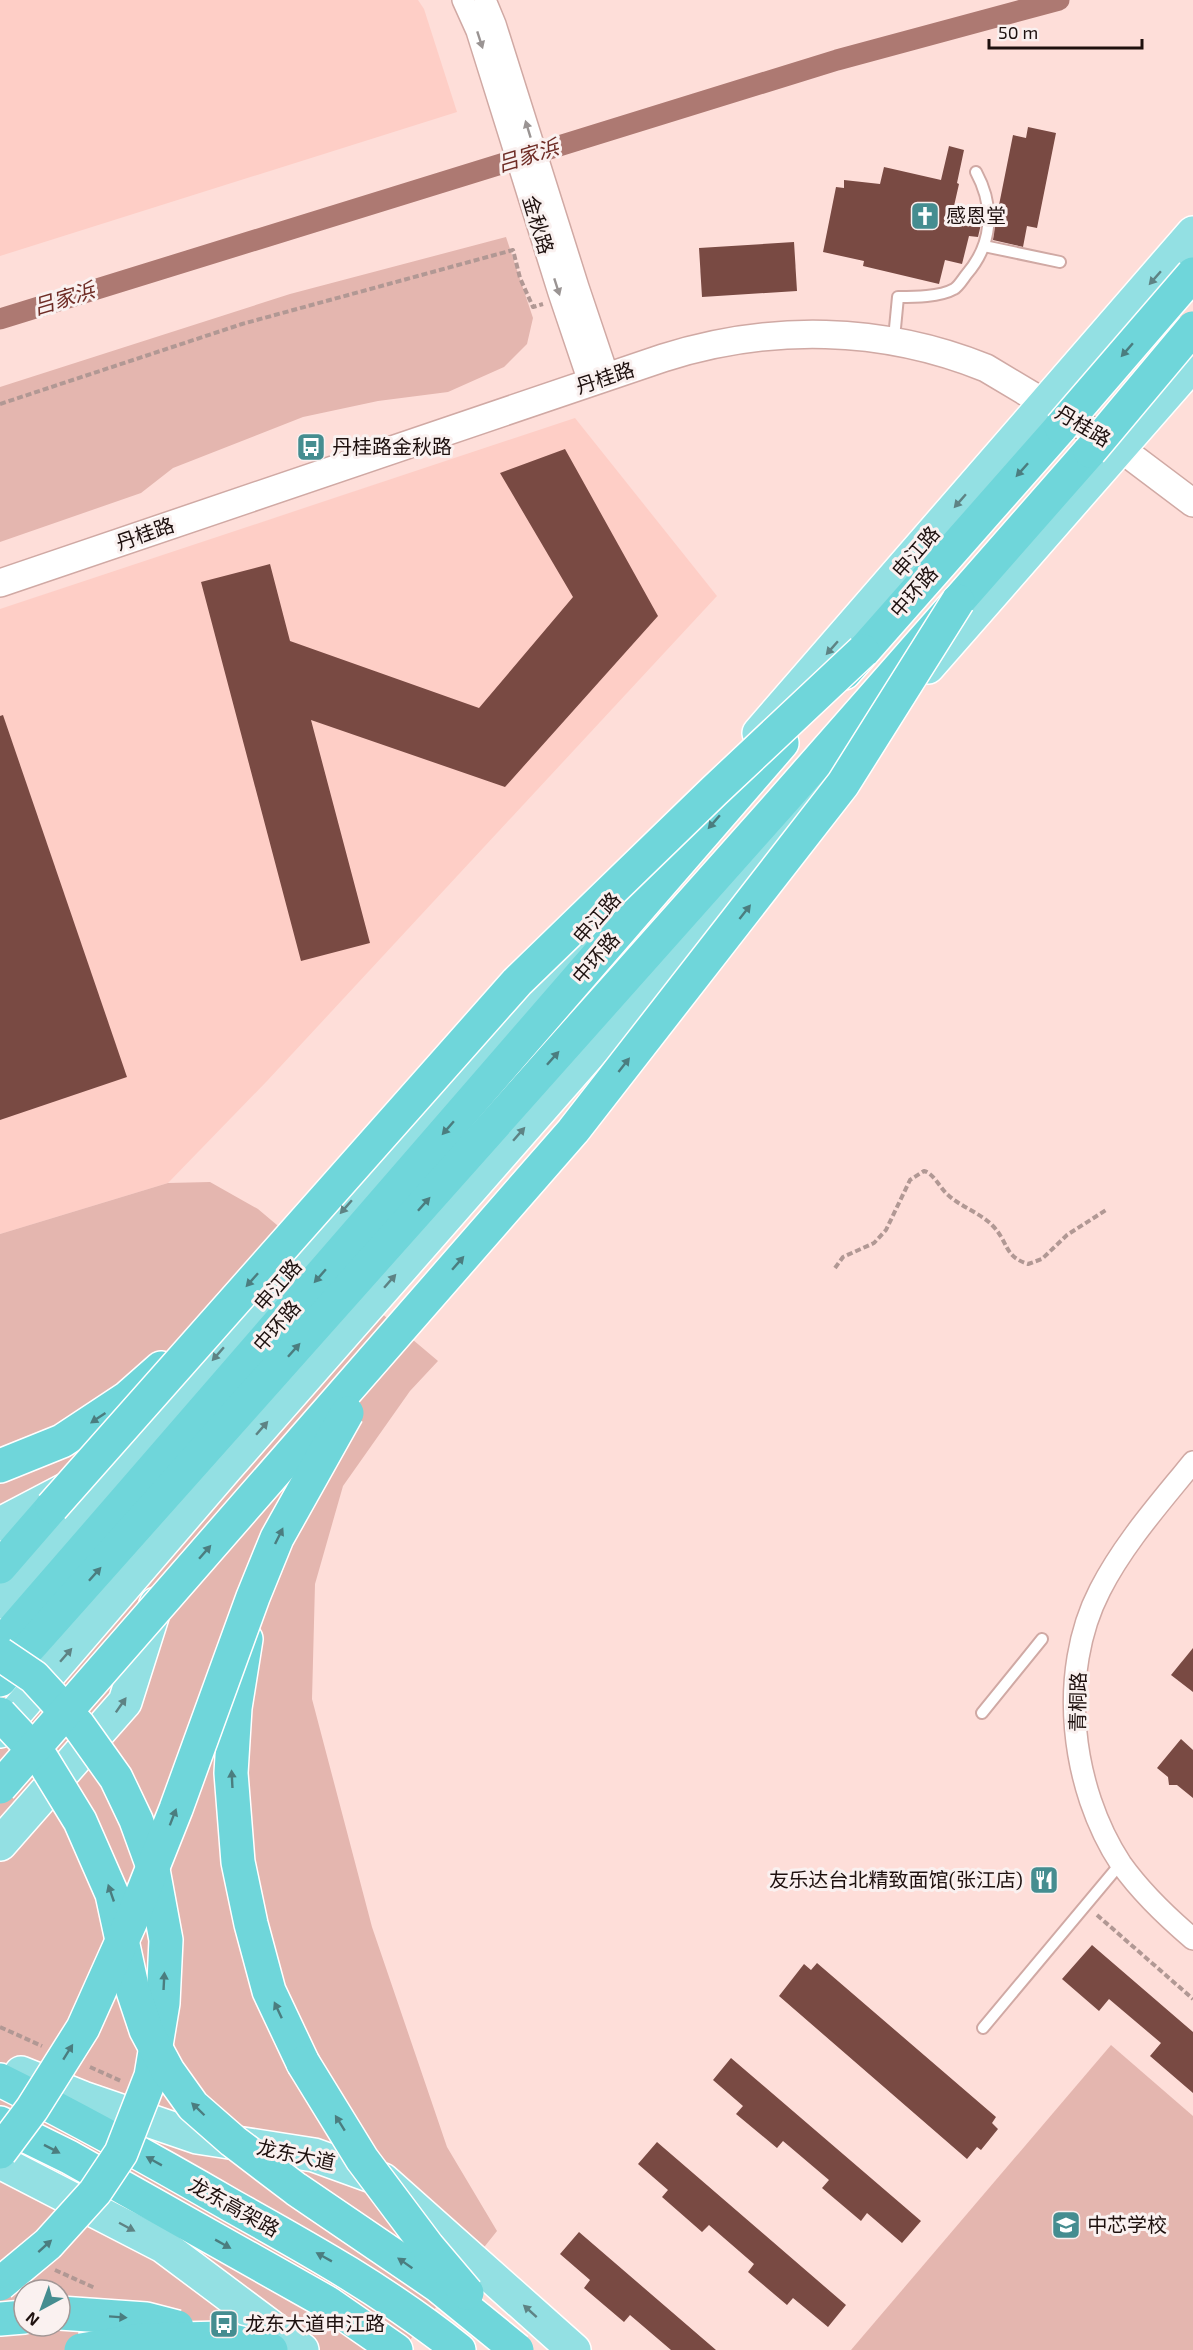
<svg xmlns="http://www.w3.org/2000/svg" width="1193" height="2350" viewBox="0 0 1193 2350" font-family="'Exo 2','Noto Sans SC',sans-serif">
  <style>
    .built { fill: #fecec6 }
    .green { fill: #e4b6af; fill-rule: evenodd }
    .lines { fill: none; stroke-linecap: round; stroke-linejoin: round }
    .canal { stroke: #ad7972; stroke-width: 21 }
    .building { fill: #794a43 }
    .service-casing { stroke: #d0a9a4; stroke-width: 14 }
    .minor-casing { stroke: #d0a9a4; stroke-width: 24 }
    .tertiary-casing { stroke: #d0a9a4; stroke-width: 30 }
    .primary-casing { stroke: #fff; stroke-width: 36 }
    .trunk-casing { stroke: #fff; stroke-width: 36 }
    .path { stroke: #b19894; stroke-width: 4; stroke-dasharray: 6 3; stroke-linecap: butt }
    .service { stroke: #fff; stroke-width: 10 }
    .minor { stroke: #fff; stroke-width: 21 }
    .tertiary { stroke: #fff; stroke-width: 27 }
    .primary { stroke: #93e0e3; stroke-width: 33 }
    .trunk { stroke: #6fd6da; stroke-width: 33 }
    .trunk-bridge-casing { stroke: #fff; stroke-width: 36; stroke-linecap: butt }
    .trunk-bridge { stroke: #6fd6da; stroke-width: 33 }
    .oneway { fill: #9a9493 }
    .oneway2 { fill: #5e8384 }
    .oneway3 { fill: #4b7d7f }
    .labels { text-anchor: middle; stroke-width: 6; stroke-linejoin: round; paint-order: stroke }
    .poi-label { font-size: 20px; fill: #1e110f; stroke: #faf1f0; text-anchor: start }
    .street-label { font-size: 20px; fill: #1e110f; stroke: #faf1f0 }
    .water-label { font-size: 21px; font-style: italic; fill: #6f2d26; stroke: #faf1f0 }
  </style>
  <rect width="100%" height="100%" fill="#feded9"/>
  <g class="built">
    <path d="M0 0H418L424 9 457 112 0 256Z"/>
    <path d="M575 418 717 596 267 1081 168 1183 0 1234V609Z"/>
  </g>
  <g class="green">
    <path d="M506 237 533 318 527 344 504 367 448 392 378 401 303 417 173 468 141 493 0 542V387L290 294Z"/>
    <path d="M210 1182 258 1209 438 1361 410 1391 343 1486 315 1584 312 1699 372 1927 447 2147 497 2231 402 2350H0V1234L168 1183ZM24 2290H60V2326H24Z"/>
    <path d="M1111 2045 1193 2116V2350H851Z"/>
  </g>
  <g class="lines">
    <path class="canal" d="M0 319 837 60 1059 0"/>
  </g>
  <g class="building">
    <path d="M1028 127 1056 133 1037 228 1027 226 1023 247 993 240 996 215H997L1013 135 1026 138Z"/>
    <path d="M949 146 964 150 957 183 959 184 954 206 981 211V224L978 237 969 236 962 264 945 260 939 284 863 266 864 261 823 252 836 187 844 188V180L880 184 884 167 941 180Z"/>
    <path d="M794 242 797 291 702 297 699 248Z"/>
    <path d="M565 449 658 616 505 787 311 720 370 943 301 961 201 582 270 564 290 641 479 708 573 597 500 473Z"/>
    <path d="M3 715 127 1077 0 1120V716Z"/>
    <path d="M1193 1648V1692L1171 1675Z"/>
    <path d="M1181 1739 1193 1750V1798L1177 1785H1169L1168 1777 1157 1768Z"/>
    <path d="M1092 1945 1193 2032V2093L1150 2056 1161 2043 1109 1999 1099 2011 1062 1979Z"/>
    <path d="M817 1963 996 2117 992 2123 998 2129 981 2150 977 2147 967 2159 779 1996 804 1964 811 1970Z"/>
    <path d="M731 2058 921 2221 902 2243 867 2213 861 2221 822 2188 829 2180 783 2141 777 2148 736 2114 743 2106 713 2080Z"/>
    <path d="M657 2142 846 2305 828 2327 793 2298 787 2305 748 2272 754 2264 709 2225 702 2232 662 2197 668 2190 638 2164Z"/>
    <path d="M579 2232 716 2350H671L630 2315 624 2322 584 2288 590 2280 560 2254Z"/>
  </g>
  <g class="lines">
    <g class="service-casing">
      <g id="service">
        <path d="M984 246 1060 262"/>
        <path d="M895 328 898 297C914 297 940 297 954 289 958 287 963 279 966 275 993 244 995 207 976 172"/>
        <path d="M982 1713 1042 1639"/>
        <path d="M983 2028 1121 1863"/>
      </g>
    </g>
    <g class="minor-casing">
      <g id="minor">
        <path d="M463 0 477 31 559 293 589 382"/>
        <path d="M485 0 495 24 578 287 608 376"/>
        <path d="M1193 1462C1160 1503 1124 1543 1100 1590 1057 1673 1071 1788 1121 1864 1141 1892 1167 1917 1193 1939"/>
      </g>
    </g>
    <g class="tertiary-casing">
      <path id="tertiary" d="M0 583 663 358C770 324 882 326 986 368L1120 448 1193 503"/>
    </g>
    <g class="primary-casing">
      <g id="primary">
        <path d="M928 667 1193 364"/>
        <path d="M759 733 1193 233"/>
        <path d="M0 1524 71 1487"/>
        <path d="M0 1602 575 944"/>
        <path d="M0 1731 227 1467 825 785"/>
        <path d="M0 1844 125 1702 156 1604"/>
        <path d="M21 2073 83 2098 197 2137 314 2155 383 2180 574 2350"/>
        <path d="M0 2162 163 2246 302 2350"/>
      </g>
    </g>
    <g class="trunk-casing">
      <g id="trunk">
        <path d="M844 673 1061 427"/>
        <path d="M0 1466 62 1441 127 1398 161 1368"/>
        <path d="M0 1567 52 1507"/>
        <path d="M246 1639 235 1708 231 1773 238 1862 251 1924 269 1991 303 2063"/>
        <path d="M0 1645 782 743"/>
        <path d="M0 1680 786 797 1090 451"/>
        <path d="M0 2080C79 2119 156 2162 232 2206 311 2250 388 2293 459 2350"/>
        <path d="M0 2123 69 2157 328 2303 396 2350"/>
        <path d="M0 2319 24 2317"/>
      </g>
    </g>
    <g class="path">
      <path d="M0 404 242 324 513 250 520 278 533 307 543 304"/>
      <path d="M835 1268 843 1257 874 1243 886 1230 910 1180 924 1171C933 1173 939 1186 946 1193 960 1207 979 1212 992 1225 1009 1242 1003 1256 1028 1264L1042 1259 1067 1235 1106 1210"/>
      <path d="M1097 1915 1193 1999"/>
      <path d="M0 2027 42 2046"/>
      <path d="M90 2067 121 2081"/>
      <path d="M55 2270 95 2288"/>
    </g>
    <use href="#service" class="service"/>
    <use href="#minor" class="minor"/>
    <use href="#tertiary" class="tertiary"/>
    <use href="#primary" class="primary"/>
    <use href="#trunk" class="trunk"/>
    <g class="trunk-bridge-casing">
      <g id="trunk-bridge">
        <path d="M1061 427 1193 274"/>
        <path d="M1090 451 1193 328"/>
        <path d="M52 1507 517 982 714 791 863 651"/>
        <path d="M0 1654 34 1677 79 1726 116 1778 136 1820 152 1864 166 1940 163 2003 151 2076 121 2153 95 2192 48 2244 0 2284"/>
        <path d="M0 1714 42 1759 80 1821 112 1894 133 1991 146 2030 168 2071 193 2106 233 2141 296 2189 437 2285 517 2350"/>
        <path d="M0 1787 573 1131 843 784 958 601"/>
        <path d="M303 2063 362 2159 428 2247 467 2293"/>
        <path d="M0 2152 32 2109 83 2028 135 1912 176 1809 253 1597 277 1538 347 1413"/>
        <path d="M60 2313 146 2319 177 2327"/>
        <path d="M81 2350 141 2340 221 2338 271 2350"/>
      </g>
    </g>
    <use href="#trunk-bridge" class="trunk-bridge"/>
  </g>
  <defs><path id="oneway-solid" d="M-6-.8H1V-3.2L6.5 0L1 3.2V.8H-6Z" transform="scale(1.5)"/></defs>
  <g class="oneway">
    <use href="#oneway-solid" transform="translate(480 40) rotate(72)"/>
    <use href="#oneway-solid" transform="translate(528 129) rotate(-107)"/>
    <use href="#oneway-solid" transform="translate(557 287) rotate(72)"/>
  </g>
  <g class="oneway2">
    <use href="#oneway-solid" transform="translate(1155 278) rotate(131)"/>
    <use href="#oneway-solid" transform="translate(960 501) rotate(131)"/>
    <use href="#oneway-solid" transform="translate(832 648) rotate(131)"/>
    <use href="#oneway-solid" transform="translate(519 1134) rotate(-49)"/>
    <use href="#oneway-solid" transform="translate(346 1207) rotate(131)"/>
    <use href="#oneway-solid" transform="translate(390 1281) rotate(-49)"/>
    <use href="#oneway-solid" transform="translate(218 1354) rotate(131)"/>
    <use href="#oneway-solid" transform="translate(262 1428) rotate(-49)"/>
    <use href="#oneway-solid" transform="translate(66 1655) rotate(-49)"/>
    <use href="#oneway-solid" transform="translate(121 1705) rotate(-55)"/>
    <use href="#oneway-solid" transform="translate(127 2227) rotate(28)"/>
    <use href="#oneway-solid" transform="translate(530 2311) rotate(-138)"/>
  </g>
  <g class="oneway3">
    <use href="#oneway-solid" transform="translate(1127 350) rotate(131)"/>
    <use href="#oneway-solid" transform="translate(1022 470) rotate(132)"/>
    <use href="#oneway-solid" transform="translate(714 822) rotate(131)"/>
    <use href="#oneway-solid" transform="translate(745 912) rotate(-52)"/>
    <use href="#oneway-solid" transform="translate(553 1058) rotate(-48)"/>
    <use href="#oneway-solid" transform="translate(624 1065) rotate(-52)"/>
    <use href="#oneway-solid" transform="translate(448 1128) rotate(131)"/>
    <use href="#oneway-solid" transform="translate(424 1204) rotate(-48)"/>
    <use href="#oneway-solid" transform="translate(458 1263) rotate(-49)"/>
    <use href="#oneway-solid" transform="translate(320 1276) rotate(131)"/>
    <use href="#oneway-solid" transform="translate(252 1280) rotate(132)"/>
    <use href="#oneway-solid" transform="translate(294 1350) rotate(-48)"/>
    <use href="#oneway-solid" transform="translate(98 1418) rotate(146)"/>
    <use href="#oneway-solid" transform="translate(279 1536) rotate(-64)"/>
    <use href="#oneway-solid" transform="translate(205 1552) rotate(-49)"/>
    <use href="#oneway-solid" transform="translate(95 1574) rotate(-48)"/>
    <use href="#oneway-solid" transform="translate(232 1779) rotate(-93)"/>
    <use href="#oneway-solid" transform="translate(173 1817) rotate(-69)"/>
    <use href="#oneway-solid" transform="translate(111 1893) rotate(-109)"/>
    <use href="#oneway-solid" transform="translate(164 1981) rotate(-87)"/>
    <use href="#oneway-solid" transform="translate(278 2010) rotate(-115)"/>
    <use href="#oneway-solid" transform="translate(68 2052) rotate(-58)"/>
    <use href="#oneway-solid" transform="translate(198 2109) rotate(-136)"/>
    <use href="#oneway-solid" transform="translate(340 2123) rotate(-122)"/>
    <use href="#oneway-solid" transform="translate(52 2149) rotate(27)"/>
    <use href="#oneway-solid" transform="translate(154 2161) rotate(-151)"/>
    <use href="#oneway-solid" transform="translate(223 2244) rotate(29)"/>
    <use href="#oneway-solid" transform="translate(45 2246) rotate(-42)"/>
    <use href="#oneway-solid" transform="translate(324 2257) rotate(-151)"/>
    <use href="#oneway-solid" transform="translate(405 2263) rotate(-145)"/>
    <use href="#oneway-solid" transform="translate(118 2317) rotate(4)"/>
  </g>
  <defs>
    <g id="church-square" transform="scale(1.5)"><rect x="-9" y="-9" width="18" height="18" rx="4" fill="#458d90" stroke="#faf1f0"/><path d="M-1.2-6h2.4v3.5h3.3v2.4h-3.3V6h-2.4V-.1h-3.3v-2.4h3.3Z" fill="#fff"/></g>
    <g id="bus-square" transform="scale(1.5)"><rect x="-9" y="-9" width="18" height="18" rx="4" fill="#458d90" stroke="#faf1f0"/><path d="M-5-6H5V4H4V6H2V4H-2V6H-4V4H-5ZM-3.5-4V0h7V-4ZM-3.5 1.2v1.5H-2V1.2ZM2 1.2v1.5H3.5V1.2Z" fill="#fff"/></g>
    <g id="restaurant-square" transform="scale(1.5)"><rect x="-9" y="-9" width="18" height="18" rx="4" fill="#458d90" stroke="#faf1f0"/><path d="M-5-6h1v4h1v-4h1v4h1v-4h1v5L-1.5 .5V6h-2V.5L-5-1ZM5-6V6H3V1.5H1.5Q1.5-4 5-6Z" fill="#fff"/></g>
    <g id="school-square" transform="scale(1.5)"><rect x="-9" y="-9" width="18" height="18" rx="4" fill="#458d90" stroke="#faf1f0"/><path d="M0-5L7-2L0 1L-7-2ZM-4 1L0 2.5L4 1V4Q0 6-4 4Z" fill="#fff"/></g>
  </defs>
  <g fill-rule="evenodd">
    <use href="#church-square" x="925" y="216"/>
    <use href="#bus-square" x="311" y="447"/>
    <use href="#restaurant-square" x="1044" y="1880"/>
    <use href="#school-square" x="1066" y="2225"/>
    <use href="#bus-square" x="224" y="2324"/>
  </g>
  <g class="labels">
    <g class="poi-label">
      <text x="946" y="223">感恩堂</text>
      <text x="332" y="454">丹桂路金秋路</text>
      <text x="1023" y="1887" text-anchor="end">友乐达台北精致面馆(张江店)</text>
      <text x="1087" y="2232">中芯学校</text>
      <text x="245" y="2331">龙东大道申江路</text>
    </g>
    <g class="street-label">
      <text transform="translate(538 225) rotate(73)" y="7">金秋路</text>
      <text transform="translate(605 378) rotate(-18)" y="7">丹桂路</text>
      <text transform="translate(1083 426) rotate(31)" y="7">丹桂路</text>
      <text transform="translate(145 534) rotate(-19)" y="7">丹桂路</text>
      <text transform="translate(916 552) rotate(-49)" y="7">申江路</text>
      <text transform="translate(914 592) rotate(-49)" y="7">中环路</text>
      <text transform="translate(597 918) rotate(-49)" y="7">申江路</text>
      <text transform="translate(596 958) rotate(-49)" y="7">中环路</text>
      <text transform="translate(278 1285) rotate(-49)" y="7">申江路</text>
      <text transform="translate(277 1326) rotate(-49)" y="7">中环路</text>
      <text transform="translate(1078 1702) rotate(-89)" y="7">青桐路</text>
      <text transform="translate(296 2155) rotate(12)" y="7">龙东大道</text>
      <text transform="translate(234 2207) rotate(29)" y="7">龙东高架路</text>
    </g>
    <g class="water-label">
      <text transform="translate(528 156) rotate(-17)" y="7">吕家浜</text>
      <text transform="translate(64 299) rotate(-17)" y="7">吕家浜</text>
    </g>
  </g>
  <g transform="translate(42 2308) rotate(221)"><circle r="28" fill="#faf1f0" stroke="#a29796" stroke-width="1.5"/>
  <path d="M0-4.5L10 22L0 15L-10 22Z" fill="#458d90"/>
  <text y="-9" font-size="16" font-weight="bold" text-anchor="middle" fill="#1e110f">N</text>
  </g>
  <path d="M989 39v9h153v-9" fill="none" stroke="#1e110f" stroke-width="3"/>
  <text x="998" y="39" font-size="18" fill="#1e110f" stroke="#faf1f0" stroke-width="4.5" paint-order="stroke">50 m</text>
</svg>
